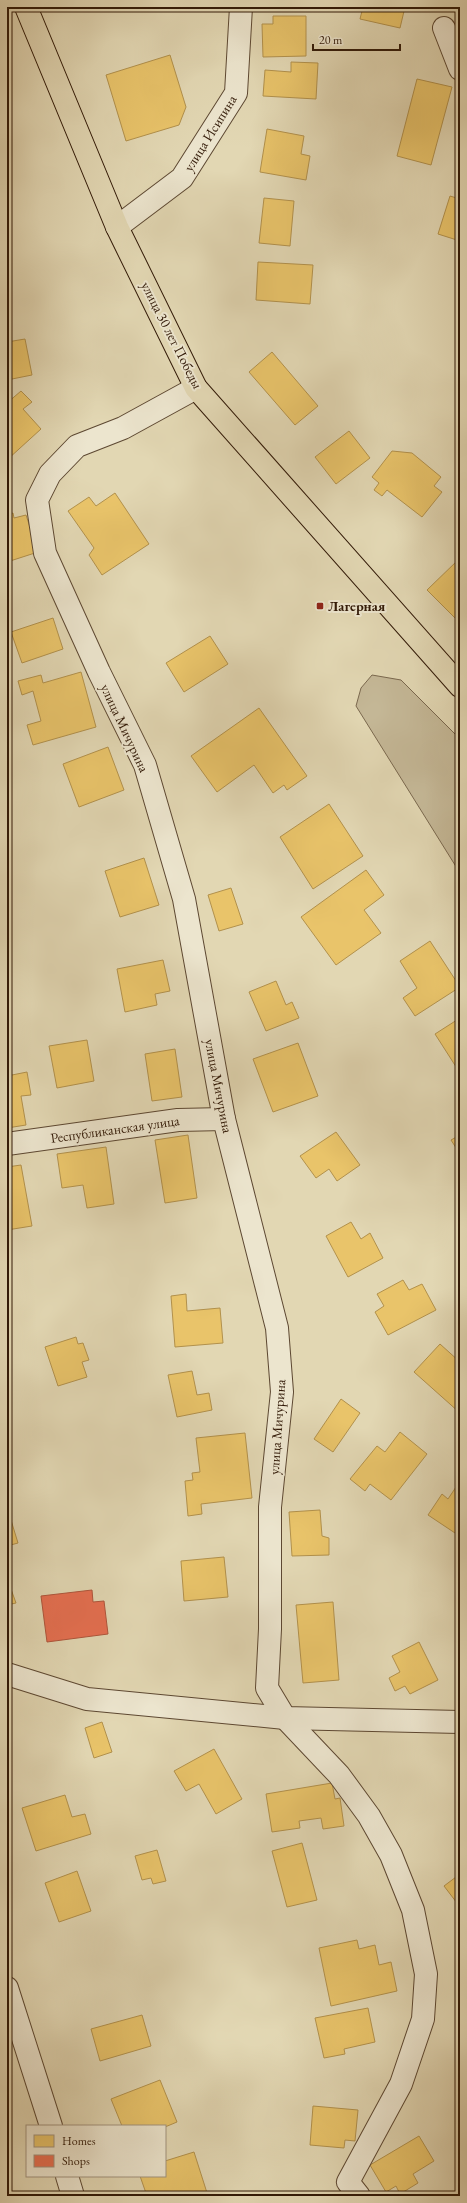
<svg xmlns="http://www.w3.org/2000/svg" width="467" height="2203" viewBox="0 0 467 2203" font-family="'EB Garamond',serif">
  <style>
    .green { fill: #c4b796; stroke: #7a684e }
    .homes { fill: #e9c46a; stroke: #b2914c }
    .shops { fill: #e76f51; stroke: #b0553b }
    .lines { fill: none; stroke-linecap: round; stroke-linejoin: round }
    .minor-casing { stroke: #5d4832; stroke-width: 24 }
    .major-casing { stroke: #311907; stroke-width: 24 }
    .minor { stroke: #ece5ce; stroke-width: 22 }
    .major { stroke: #e2d7b3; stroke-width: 22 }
    .poi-dot { fill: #8f2418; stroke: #ece5ce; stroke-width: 1.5 }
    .labels { text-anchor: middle; stroke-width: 4; stroke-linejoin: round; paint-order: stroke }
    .street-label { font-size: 14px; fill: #311907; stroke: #ece5ce }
    .poi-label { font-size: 14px; font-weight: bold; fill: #311907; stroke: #ece5ce; text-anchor: start }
  </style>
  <rect width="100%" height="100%" fill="#e2d7b3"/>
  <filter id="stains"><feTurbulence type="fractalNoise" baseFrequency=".005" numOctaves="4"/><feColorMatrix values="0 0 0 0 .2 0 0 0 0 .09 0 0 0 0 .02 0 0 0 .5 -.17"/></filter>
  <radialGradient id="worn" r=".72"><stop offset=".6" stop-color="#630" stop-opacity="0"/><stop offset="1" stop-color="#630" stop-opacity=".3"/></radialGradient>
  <path class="green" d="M372 675 401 680 460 739V873L356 706 361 688Z"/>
  <g class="homes">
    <path d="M363 7H405L400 28 360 19Z"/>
    <path d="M273 16H306V56L263 57 262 24H273Z"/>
    <path d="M170 55 186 107 179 125 126 141 106 75Z"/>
    <path d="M291 62 318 63 316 99 263 96 265 70 291 72Z"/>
    <path d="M417 79 452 87 431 165 397 156Z"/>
    <path d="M267 129 304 136 301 154 310 156 306 180 260 172Z"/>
    <path d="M450 196 460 199V241L438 234Z"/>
    <path d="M264 198 294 201 290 246 259 243Z"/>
    <path d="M258 262 313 265 310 304 256 300Z"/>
    <path d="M25 339 32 375 7 380V342Z"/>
    <path d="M272 352 318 406 295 425 249 372Z"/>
    <path d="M21 391 32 402 23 409 41 429 8 459 7 403Z"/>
    <path d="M349 431 370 458 336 484 315 457Z"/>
    <path d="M392 451 412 453 441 477 434 486 442 492 422 517 387 490 382 496 374 490 379 483 372 477Z"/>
    <path d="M115 493 149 544 102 575 89 555 94 548 68 511 89 497 96 506Z"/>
    <path d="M13 513 14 518 26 515 38 552 7 562V515Z"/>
    <path d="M458 560 460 563V615L456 619 427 590Z"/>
    <path d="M53 618 63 649 22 663 11 632Z"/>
    <path d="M210 636 228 664 184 692 166 663Z"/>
    <path d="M81 672 96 727 33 745 27 725 41 721 33 691 22 695 18 681 41 675 43 683Z"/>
    <path d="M259 708 307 776 287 790 284 785 273 793 254 765 217 792 191 756Z"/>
    <path d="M108 747 124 790 79 807 63 764Z"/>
    <path d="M329 804 363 856 313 889 280 837Z"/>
    <path d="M144 858 159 905 120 917 105 871Z"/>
    <path d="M366 870 384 895 364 910 381 933 336 965 301 917Z"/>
    <path d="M231 888 243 924 219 931 208 895Z"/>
    <path d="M430 941 460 987 415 1016 403 998 417 988 400 961Z"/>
    <path d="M163 960 170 991 155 994 157 1005 125 1012 117 969Z"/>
    <path d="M276 981 286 1005 292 1002 299 1018 266 1031 249 992Z"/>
    <path d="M460 1018V1073L435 1034Z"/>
    <path d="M87 1040 94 1081 57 1088 49 1046Z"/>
    <path d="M298 1043 318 1096 273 1112 253 1059Z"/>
    <path d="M175 1049 182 1097 152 1101 145 1054Z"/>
    <path d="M27 1072 31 1095 21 1096 26 1125 7 1128V1076Z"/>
    <path d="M336 1132 360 1165 337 1181 329 1169 316 1178 300 1156Z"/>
    <path d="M188 1135 197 1198 165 1203 155 1140Z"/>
    <path d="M460 1135V1154L451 1140Z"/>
    <path d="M106 1147 114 1204 87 1208 83 1185 62 1188 57 1154Z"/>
    <path d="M21 1165 32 1226 7 1230V1167Z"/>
    <path d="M351 1222 361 1239 370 1233 383 1258 348 1277 326 1236Z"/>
    <path d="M403 1280 409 1290 422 1284 436 1310 388 1335 375 1312 384 1306 377 1294Z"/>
    <path d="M186 1294 187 1311 220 1308 223 1343 175 1347 171 1296Z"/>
    <path d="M76 1337 78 1344 83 1343 89 1360 82 1362 87 1377 58 1386 45 1347Z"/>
    <path d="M440 1344 460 1362V1413L414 1372Z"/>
    <path d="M192 1371 197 1395 209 1393 212 1410 177 1417 168 1375Z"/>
    <path d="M341 1399 360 1413 333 1452 314 1439Z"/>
    <path d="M400 1432 427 1454 391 1500 370 1484 365 1491 350 1479 377 1446 385 1452Z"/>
    <path d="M245 1433 252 1498 201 1504 202 1514 188 1516 185 1481 193 1480 192 1473 200 1472 196 1438Z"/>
    <path d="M460 1481V1529L455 1533 428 1515 442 1494 448 1499Z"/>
    <path d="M7 1507 18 1543 7 1546Z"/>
    <path d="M320 1510 322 1536 329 1538V1555L292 1556 289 1512Z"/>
    <path d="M224 1557 228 1597 184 1601 181 1561Z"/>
    <path d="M7 1578 16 1603 7 1605Z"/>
    <path d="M333 1602 339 1680 303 1683 296 1605Z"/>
    <path d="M419 1642 438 1680 410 1694 405 1686 395 1691 389 1678 400 1672 392 1656Z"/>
    <path d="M102 1722 112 1752 94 1758 85 1728Z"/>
    <path d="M214 1749 242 1799 216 1814 199 1784 186 1791 174 1771Z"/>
    <path d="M332 1783 335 1799 340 1798 344 1826 323 1829 321 1818 299 1821 300 1828 272 1832 266 1794Z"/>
    <path d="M65 1795 72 1817 85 1814 91 1834 36 1851 22 1808Z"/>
    <path d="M302 1843 317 1900 287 1907 272 1851Z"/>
    <path d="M157 1850 166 1881 153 1884 151 1878 142 1880 135 1856Z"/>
    <path d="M77 1871 91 1911 59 1922 45 1883Z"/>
    <path d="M460 1874V1907L444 1886Z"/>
    <path d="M357 1940 359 1949 375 1945 379 1965 391 1962 397 1991 331 2006 319 1948Z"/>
    <path d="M368 2008 375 2042 344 2049 345 2054 324 2058 315 2018Z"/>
    <path d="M142 2015 151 2046 100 2061 91 2029Z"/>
    <path d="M160 2080 177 2122 165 2127 122 2126 111 2099Z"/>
    <path d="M313 2106 358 2110 355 2141 345 2140 344 2148 310 2145Z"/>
    <path d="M419 2136 434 2161 413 2174 418 2183 400 2194 396 2186 386 2192 370 2165Z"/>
    <path d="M194 2152 208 2196H147L140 2176H165V2161Z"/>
  </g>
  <path class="shops" d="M92 1590 93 1602 104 1601 108 1634 47 1642 41 1596Z"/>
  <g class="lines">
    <g class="minor-casing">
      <g id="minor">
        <path d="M444 28 460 69"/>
        <path d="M117 227 182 178 236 93 241 7"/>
        <path d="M196 388 123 428 77 446 50 474 37 500 45 553 99 672 145 765 184 899 224 1119 277 1328 282 1392 270 1507V1629L267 1688 285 1718 339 1775 369 1816 391 1855 413 1910 426 1974 423 2019 401 2084 348 2182 359 2196"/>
        <path d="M7 1144 178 1120 224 1119"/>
        <path d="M7 1674 87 1699 285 1718 460 1722"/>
        <path d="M7 1988 51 2126"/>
        <path d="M67 2176 73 2196"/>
      </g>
    </g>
    <g class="major-casing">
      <path id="major" d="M26 7 117 227 196 388 460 686"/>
    </g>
    <use href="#minor" class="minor"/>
    <use href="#major" class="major"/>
  </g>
  <rect class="poi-dot" x="316" y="602" width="8" height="8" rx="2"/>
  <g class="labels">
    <g class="street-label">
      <text transform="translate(210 133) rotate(-58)" y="5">улица Исипина</text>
      <text transform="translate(172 335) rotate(63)" y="5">улица 30 лет Победы</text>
      <text transform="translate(125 728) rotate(65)" y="5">улица Мичурина</text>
      <text transform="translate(219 1086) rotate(79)" y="5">улица Мичурина</text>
      <text transform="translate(115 1129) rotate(-8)" y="5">Республиканская улица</text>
      <text transform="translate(277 1427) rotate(-86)" y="5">улица Мичурина</text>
    </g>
    <g class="poi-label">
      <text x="328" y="611">Лагерная</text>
    </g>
  </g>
  <rect width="467" height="2203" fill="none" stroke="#e2d7b3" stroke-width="24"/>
  <rect x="8" y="8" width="451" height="2187" fill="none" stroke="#311907" stroke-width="2"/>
  <rect x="12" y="12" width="443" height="2179" fill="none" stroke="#311907"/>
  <rect x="26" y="2125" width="140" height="52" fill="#ece5ce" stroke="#a1937e"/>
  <rect x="34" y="2135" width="20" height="12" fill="#e9c46a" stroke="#a1937e"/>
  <text x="62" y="2145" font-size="12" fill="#311907">Homes</text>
  <rect x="34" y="2155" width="20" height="12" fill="#e76f51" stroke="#a1937e"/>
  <text x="62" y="2165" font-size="12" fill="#311907">Shops</text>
  <path d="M313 44v6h87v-6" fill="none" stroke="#311907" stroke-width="2"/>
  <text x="319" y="44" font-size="12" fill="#311907" stroke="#ece5ce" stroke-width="3" paint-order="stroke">20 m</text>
  <rect width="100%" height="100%" filter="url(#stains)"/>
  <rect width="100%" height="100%" fill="url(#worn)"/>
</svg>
